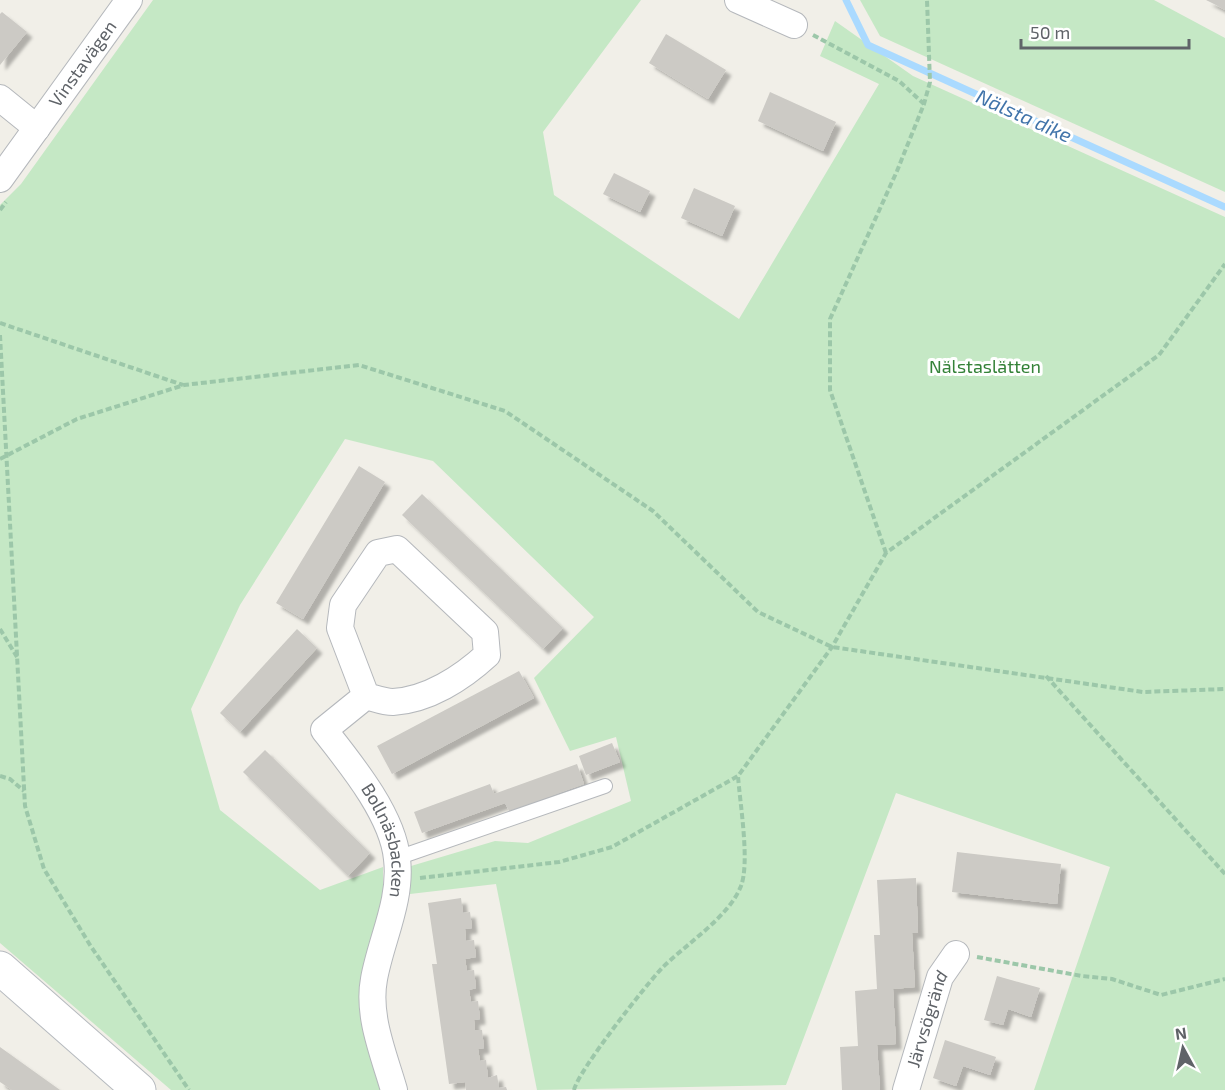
<svg xmlns="http://www.w3.org/2000/svg" width="1225" height="1090" viewBox="0 0 1225 1090" font-family="'Exo 2',sans-serif">
  <style>
    .green { fill: #c5e8c5 }
    .lines { fill: none; stroke-linecap: round; stroke-linejoin: round }
    .stream { stroke: #aadaff; stroke-width: 7 }
    .building { fill: #cccac5; filter: url(#shadow) }
    .lane-casing { stroke: #b5b8bc; stroke-width: 16 }
    .street-casing { stroke: #b5b8bc; stroke-width: 28 }
    .secondary-casing { stroke: #b6babf; stroke-width: 35 }
    .path { stroke: #9cc7a9; stroke-width: 4; stroke-dasharray: 6 3; stroke-linecap: butt }
    .lane { stroke: #fff; stroke-width: 14 }
    .street { stroke: #fff; stroke-width: 26 }
    .secondary { stroke: #fff; stroke-width: 33 }
    .labels { text-anchor: middle; stroke-width: 6; stroke-linejoin: round; paint-order: stroke }
    .street-label { font-size: 18px; fill: #5f6368; stroke: #fff }
    .park-label { font-size: 18px; fill: #348238; stroke: #fff }
    .water-label { font-size: 20px; font-style: italic; fill: #4174aa; stroke: #fff }
  </style>
  <defs>
    <filter id="shadow"><feDropShadow dx="5.5" dy="5.5" stdDeviation="1.5" flood-color="#0004"/></filter>
  </defs>
  <rect width="100%" height="100%" fill="#f1efe8"/>
  <g class="green">
    <path d="M153 0H641L543 132 554 195 739 319 879 84 820 56 835 21 913 76 1225 217V1090H1034L1110 867 896 793 786 1085 537 1090 496 884 410 894 411 866 495 841 528 843 631 801 616 737 570 751 534 678 594 617 433 461 345 439 240 605 191 709 220 810 320 890 383 867V1090H171L0 943V205L21 184Z"/>
    <path d="M860 0H1154L1225 38V192L880 36Z"/>
  </g>
  <g class="lines">
    <path class="stream" d="M846 0 868 45 1225 207"/>
  </g>
  <g class="building">
    <path d="M1206 0H1225V10L1216 5Z"/>
    <path d="M2 12 27 32 0 65V14Z"/>
    <path d="M666 34 726 70 708 99 649 63Z"/>
    <path d="M770 92 836 122 823 151 758 121Z"/>
    <path d="M614 173 650 191 640 212 603 194Z"/>
    <path d="M694 188 735 206 722 236 681 218Z"/>
    <path d="M359 466 385 482 303 619 276 603Z"/>
    <path d="M422 494 563 628 543 649 402 515Z"/>
    <path d="M297 629 317 648 240 732 220 713Z"/>
    <path d="M519 671 534 698 392 774 377 746Z"/>
    <path d="M612 743 620 762 586 775 579 756Z"/>
    <path d="M265 750 370 853 348 876 243 772Z"/>
    <path d="M577 764 584 784 509 811 505 803 422 833 414 812 490 784 494 794Z"/>
    <path d="M957 852 1061 864 1057 904 952 892Z"/>
    <path d="M916 878 918 933H912L915 987 893 989 896 1044 877 1045 880 1090H842L840 1047 858 1046 855 991 877 989 874 935H880L877 880Z"/>
    <path d="M461 898 463 913 470 912 472 928 465 929 466 941 474 940 476 957 465 959 467 971 474 970 476 988 469 990 471 1002 478 1001 480 1019 474 1020 475 1030H482L484 1048 478 1049 480 1061 486 1060 488 1078 497 1075 499 1088 506 1087 507 1090H466L465 1082 449 1084 432 964H437L428 903Z"/>
    <path d="M997 976 1040 988 1031 1017 1008 1009 1003 1025 984 1020Z"/>
    <path d="M945 1040 996 1057 990 1075 963 1066 956 1086 933 1078Z"/>
    <path d="M0 1047 25 1065 60 1090H12L0 1082Z"/>
  </g>
  <g class="lines">
    <g class="lane-casing">
      <path id="lane" d="M397 858 605 786"/>
    </g>
    <g class="street-casing">
      <g id="street">
        <path d="M738 0 794 25"/>
        <path d="M0 98 37 128"/>
        <path id="s1" d="M0 179 129 0"/>
        <path id="s2" d="M366 696 340 628 343 605 378 553 397 549 485 632 487 655C462 678 428 700 393 702 384 702 374 698 366 696L324 730C350 763 393 815 397 859 402 900 381 940 374 979 367 1016 384 1055 394 1090"/>
        <path id="s3" d="M906 1090 940 977 956 954"/>
      </g>
    </g>
    <g class="secondary-casing">
      <path id="secondary" d="M0 968 139 1090"/>
    </g>
    <g class="path">
      <path d="M813 35 899 81 924 104"/>
      <path d="M0 210 6 202"/>
      <path d="M0 323 183 385"/>
      <path d="M0 335 25 806 44 869 90 945 189 1090"/>
      <path d="M0 459 77 419 184 385 359 365 505 411 653 511 758 612 832 647 1143 692 1225 689"/>
      <path d="M886 553 830 390V319L897 171 924 104 930 82 927 0"/>
      <path d="M0 629 17 657"/>
      <path d="M1046 676 1225 874"/>
      <path d="M0 776 10 779 24 791"/>
      <path d="M420 878 559 862 612 847 738 776 832 647 886 553 1159 355 1225 264"/>
      <path d="M977 957 1082 976 1112 979 1161 995 1225 979"/>
      <path d="M574 1090C578 1071 646 985 662 968 686 944 729 917 741 886 750 862 740 804 738 776"/>
    </g>
    <use href="#lane" class="lane"/>
    <use href="#street" class="street"/>
    <use href="#secondary" class="secondary"/>
  </g>
  <g class="labels">
    <g class="street-label">
      <text dy="6" stroke="none"><textPath href="#s1" startOffset="142">Vinstavägen</textPath></text>
      <text dy="6" stroke="none"><textPath href="#s2" startOffset="640">Bollnäsbacken</textPath></text>
      <text dy="6" stroke="none"><textPath href="#s3" startOffset="74">Järvsögränd</textPath></text>
    </g>
    <g class="park-label">
      <text x="985" y="373">Nälstaslätten</text>
    </g>
    <g class="water-label">
      <text transform="translate(1024 116) rotate(24)" y="7">Nälsta dike</text>
    </g>
  </g>
  <g transform="translate(1183 1048) rotate(352)" stroke="#ffffff" stroke-width="4.5" paint-order="stroke">
  <path d="M0-4.5L10 22L0 15L-10 22Z" fill="#5f6368"/>
  <text y="-9" font-size="16" font-weight="bold" text-anchor="middle" fill="#5f6368">N</text>
  </g>
  <path d="M1021 39v9h168v-9" fill="none" stroke="#5f6368" stroke-width="3"/>
  <text x="1030" y="39" font-size="18" fill="#5f6368" stroke="#ffffff" stroke-width="4.5" paint-order="stroke">50 m</text>
</svg>
